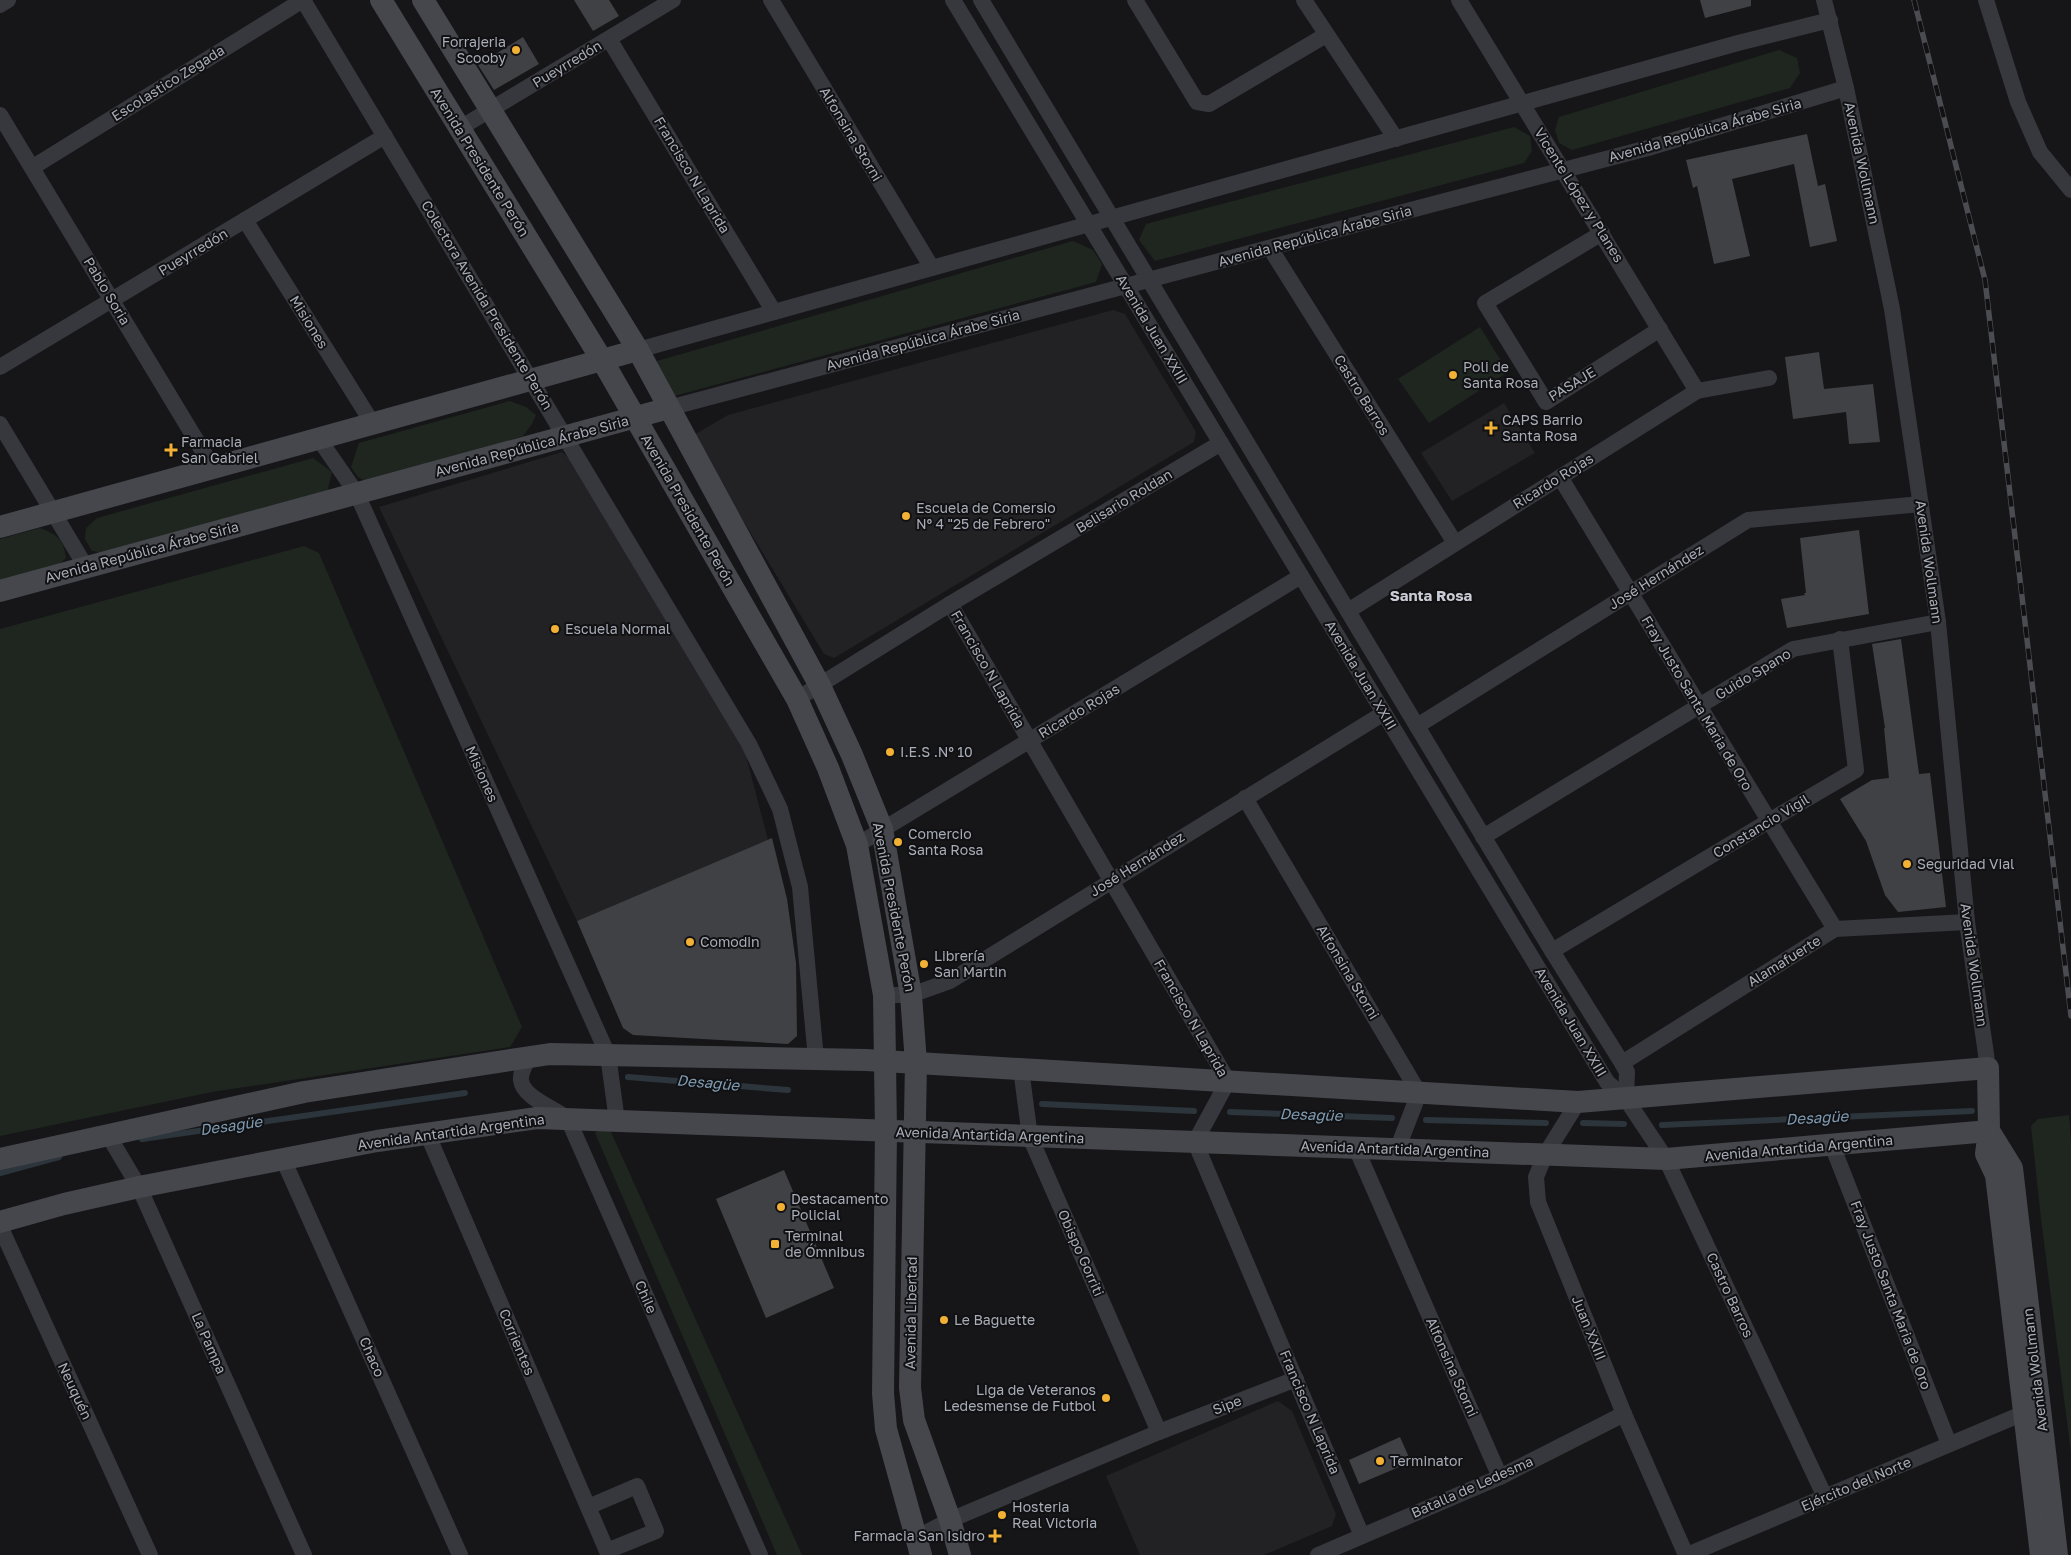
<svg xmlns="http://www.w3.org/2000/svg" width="2071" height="1555" viewBox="0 0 2071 1555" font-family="'Golos Text',sans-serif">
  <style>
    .built { fill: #222225 }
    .green { fill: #1e261f }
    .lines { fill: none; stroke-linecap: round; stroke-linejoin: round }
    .stream { stroke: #2c353c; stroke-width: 6 }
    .building { fill: #404145 }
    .street { stroke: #37383d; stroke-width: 16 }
    .secondary { stroke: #45474d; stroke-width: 22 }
    .rail-casing { stroke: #4a4c52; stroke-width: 5.5 }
    .rail { stroke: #111113; stroke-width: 4; stroke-dasharray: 11; stroke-linecap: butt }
    .poi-dot { fill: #f2b134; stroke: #111113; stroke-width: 2 }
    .labels { text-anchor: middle; stroke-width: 4; stroke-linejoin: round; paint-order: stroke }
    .poi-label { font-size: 14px; fill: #a8adb8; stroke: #111113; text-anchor: start }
    .street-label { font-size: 14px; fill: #a8adb8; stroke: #111113 }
    .neighbourhood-label { font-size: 15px; font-weight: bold; fill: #c9ccd4; stroke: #111113 }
    .water-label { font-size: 15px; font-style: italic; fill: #7f9bb3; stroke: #111113 }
  </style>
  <rect width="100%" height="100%" fill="#161618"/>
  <g class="built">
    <path d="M1113 310 1125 314 1196 432 1194 442 834 658 824 654 692 436 728 415Z"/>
    <path d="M1504 403 1535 453 1452 501 1421 453Z"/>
    <path d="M562 452 572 461 745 752 768 840 577 921 379 507Z"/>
    <path d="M1278 1401 1292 1411 1336 1514 1332 1526 1264 1555H1140L1106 1476Z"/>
  </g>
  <g class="green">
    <path d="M1779 50 1797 58 1800 73 1790 88 1572 150 1559 143 1555 130 1559 117Z"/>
    <path d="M1514 127 1530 136 1532 151 1524 163 1155 261 1139 240 1146 224Z"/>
    <path d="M1073 241 1093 250 1102 264 1096 282 674 396 662 382 657 361Z"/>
    <path d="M1480 327 1508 372 1429 423 1398 379Z"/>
    <path d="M510 401 526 407 536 415 532 424 523 436 369 483 358 477 351 467 359 443Z"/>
    <path d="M313 458 332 472 327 493 108 554 92 551 85 539 86 528 97 518Z"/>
    <path d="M40 528C58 535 63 539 66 558L55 568 0 584V539Z"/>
    <path d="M304 546 319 553 522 1027 510 1047 212 1092 0 1136V629Z"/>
    <path d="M2069 1115 2071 1142V1453L2041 1219 2031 1126 2038 1119Z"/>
    <path d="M602 1128 611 1132 802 1555H777L595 1133Z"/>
  </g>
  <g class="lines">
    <g class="stream">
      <path d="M628 1077 788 1090"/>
      <path d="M1042 1104 1194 1111"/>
      <path d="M1230 1112 1392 1118"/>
      <path d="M1426 1120 1546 1123"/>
      <path d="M1583 1123 1624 1124"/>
      <path d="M1662 1125 1972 1111"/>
      <path d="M142 1139 465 1093"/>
      <path d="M0 1173 59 1157"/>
    </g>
  </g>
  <g class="building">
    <path d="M574 0H609L619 16 593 31Z"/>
    <path d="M1700 0H1751V6L1705 18Z"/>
    <path d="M523 37 539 64 494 90 478 65Z"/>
    <path d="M1807 134 1818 186 1825 184 1837 241 1810 247 1794 164 1732 179 1750 256 1714 264 1697 186 1693 188 1686 160Z"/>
    <path d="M1819 352 1824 389 1873 384 1880 442 1849 444 1846 412 1793 419 1785 357Z"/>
    <path d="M1859 530 1869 614 1787 628 1781 599 1805 595 1804 593H1806L1800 538Z"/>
    <path d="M1901 639 1919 774 1930 773 1946 907 1898 912 1885 895 1866 841 1840 799 1872 780 1889 778 1884 728H1885L1872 644Z"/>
    <path d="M772 838 787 899 796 963 797 1036 788 1044 633 1035 623 1028 577 921Z"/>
    <path d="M784 1170 834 1288 766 1318 716 1199Z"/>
    <path d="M1400 1437 1411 1462 1359 1484 1349 1460Z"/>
  </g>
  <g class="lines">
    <g class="street">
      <path d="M303 0 749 744 780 809 800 887 816 1059"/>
      <path d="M771 0 932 268"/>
      <path d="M953 0 1607 1082 1626 1099 1666 1159 1825 1497"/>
      <path d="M981 0 1552 951 1622 1063 1627 1072 1626 1099"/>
      <path d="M1135 0 1197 102 1209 104 1326 35"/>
      <path d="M1304 0 1396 139"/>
      <path d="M1459 0 1697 391"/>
      <path d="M1824 0 1846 88 1892 309 1938 622 1967 922 1988 1068"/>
      <path d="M1986 0 2018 102 2040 152 2071 190"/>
      <path d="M0 5 8 0"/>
      <path d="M609 39 774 312"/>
      <path d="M0 115 213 468"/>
      <path d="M460 128 673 0"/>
      <path d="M33 167 303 0"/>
      <path d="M245 220 373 424"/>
      <path d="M1602 233 1485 303 1546 402 1660 329"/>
      <path d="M1270 248 1455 543"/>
      <path d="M638 350 1738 43 1830 20"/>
      <path d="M0 367 385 136"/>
      <path d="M669 408 1403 212 1648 148 1846 88"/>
      <path d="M0 424 86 567"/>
      <path d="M319 439 357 494 608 1055 617 1121"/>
      <path d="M1560 477 1835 929"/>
      <path d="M950 604 1228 1081 1195 1142 1362 1536"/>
      <path d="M1348 611 1697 391 1769 378"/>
      <path d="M797 699 950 604 1221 443"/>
      <path d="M1417 726 1748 520 1921 504"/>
      <path d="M1245 798 1419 1093 1397 1150"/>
      <path d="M1483 837 1793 649 1938 622"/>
      <path d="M857 845 1301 576"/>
      <path d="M1552 951 1769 821 1856 770 1840 639"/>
      <path d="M884 995H911L950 981 1384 713"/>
      <path d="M529 1057C526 1064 520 1072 521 1080 523 1098 555 1108 568 1119L760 1555"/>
      <path d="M1622 1063 1835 929 1967 922"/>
      <path d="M1021 1069 1030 1137 1159 1432"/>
      <path d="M1578 1102 1545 1155 1536 1177 1538 1202 1624 1414 1686 1555"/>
      <path d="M427 1133 588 1507 607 1551 656 1531 637 1486 588 1507"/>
      <path d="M108 1135 139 1187 304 1555"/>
      <path d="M1832 1145 1949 1444"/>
      <path d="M1356 1148 1500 1477"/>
      <path d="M283 1159 460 1555"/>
      <path d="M0 1226 150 1555"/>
      <path d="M916 1538 950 1520 1159 1432 1296 1379"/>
      <path d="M1318 1555 1500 1477 1624 1414"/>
      <path d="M1687 1555 2024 1413"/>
    </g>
    <g class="secondary">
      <path d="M381 0 602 360 797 699 828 768 857 845 884 995 886 1131 883 1393 886 1429 921 1555"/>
      <path d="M423 0 638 350 820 686 852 755 882 829 911 995 916 1063 910 1388 914 1420 950 1520 960 1555"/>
      <path d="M0 527 638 350"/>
      <path d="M0 591 669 408"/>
      <path d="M1991 1134 2012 1168 2057 1555"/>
      <path d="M0 1159 304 1092 550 1054 866 1060 1578 1102 1988 1068 1989 1131 1986 1154 1996 1175 2041 1555"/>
      <path d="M0 1222 64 1204 139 1187 377 1141 537 1118 1666 1159 1989 1131"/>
    </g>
    <g class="rail-casing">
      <path id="rail" d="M1914 0 1985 280 2071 1016"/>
    </g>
    <use href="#rail" class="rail"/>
  </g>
  <g class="poi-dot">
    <circle cx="516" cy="50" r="5"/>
    <circle cx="1453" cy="375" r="5"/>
    <path d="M1488.5 420.5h5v5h5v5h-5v5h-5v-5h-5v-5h5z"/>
    <path d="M168.5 442.5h5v5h5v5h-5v5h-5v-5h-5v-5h5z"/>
    <circle cx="906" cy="516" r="5"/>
    <circle cx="555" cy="629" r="5"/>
    <circle cx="890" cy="752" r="5"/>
    <circle cx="898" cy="842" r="5"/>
    <circle cx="1907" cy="864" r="5"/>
    <circle cx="690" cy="942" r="5"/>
    <circle cx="924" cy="964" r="5"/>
    <circle cx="781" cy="1207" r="5"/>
    <rect x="770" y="1239" width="10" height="10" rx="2.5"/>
    <circle cx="944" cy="1320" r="5"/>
    <circle cx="1106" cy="1398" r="5"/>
    <circle cx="1380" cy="1461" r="5"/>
    <circle cx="1002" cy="1515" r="5"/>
    <path d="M992.5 1528.5h5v5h5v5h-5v5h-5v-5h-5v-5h5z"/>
  </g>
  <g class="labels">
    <g class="poi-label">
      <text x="506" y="47" text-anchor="end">Forrajeria<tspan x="506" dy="16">Scooby</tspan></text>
      <text x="1463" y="372">Poli de<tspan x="1463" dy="16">Santa Rosa</tspan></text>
      <text x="1502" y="425">CAPS Barrio<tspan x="1502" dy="16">Santa Rosa</tspan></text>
      <text x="181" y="447">Farmacia<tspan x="181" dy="16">San Gabriel</tspan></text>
      <text x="916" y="513">Escuela de Comersio<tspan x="916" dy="16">Nº 4 "25 de Febrero"</tspan></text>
      <text x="565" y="634">Escuela Normal</text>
      <text x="900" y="757">I.E.S .Nº 10</text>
      <text x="908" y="839">Comercio<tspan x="908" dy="16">Santa Rosa</tspan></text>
      <text x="1917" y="869">Seguridad Vial</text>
      <text x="700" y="947">Comodin</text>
      <text x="934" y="961">Librería<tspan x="934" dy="16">San Martin</tspan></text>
      <text x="791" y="1204">Destacamento<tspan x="791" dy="16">Policial</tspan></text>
      <text x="785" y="1241">Terminal<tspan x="785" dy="16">de Ómnibus</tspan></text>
      <text x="954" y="1325">Le Baguette</text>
      <text x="1096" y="1395" text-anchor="end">Liga de Veteranos<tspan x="1096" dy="16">Ledesmense de Futbol</tspan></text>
      <text x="1390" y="1466">Terminator</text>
      <text x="1012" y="1512">Hosteria<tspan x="1012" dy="16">Real Victoria</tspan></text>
      <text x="985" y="1541" text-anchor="end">Farmacia San Isidro</text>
    </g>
    <g class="street-label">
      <text transform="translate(567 64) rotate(-31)" y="5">Pueyrredón</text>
      <text transform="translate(168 83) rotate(-32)" y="5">Escolastico Zegada</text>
      <text transform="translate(1705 130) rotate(-16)" y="5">Avenida República Árabe Siria</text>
      <text transform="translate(851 134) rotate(59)" y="5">Alfonsina Storni</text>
      <text transform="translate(480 162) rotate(58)" y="5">Avenida Presidente Perón</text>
      <text transform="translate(1862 163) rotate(78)" y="5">Avenida Wollmann</text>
      <text transform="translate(692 175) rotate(59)" y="5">Francisco N Laprida</text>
      <text transform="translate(1579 195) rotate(58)" y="5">Vicente López y Planes</text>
      <text transform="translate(1315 236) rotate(-15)" y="5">Avenida República Árabe Siria</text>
      <text transform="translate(193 252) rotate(-31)" y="5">Pueyrredón</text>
      <text transform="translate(107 291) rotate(59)" y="5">Pablo Soria</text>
      <text transform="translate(487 305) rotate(59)" y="5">Colectora Avenida Presidente Perón</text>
      <text transform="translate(309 322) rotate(58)" y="5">Misiones</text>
      <text transform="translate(1152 329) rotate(59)" y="5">Avenida Juan XXIII</text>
      <text transform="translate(923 340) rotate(-15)" y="5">Avenida República Árabe Siria</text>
      <text transform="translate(1572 384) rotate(-31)" y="5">PASAJE</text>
      <text transform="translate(1362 395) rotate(58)" y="5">Castro Barros</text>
      <text transform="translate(532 446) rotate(-15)" y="5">Avenida República Árabe Siria</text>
      <text transform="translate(1553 481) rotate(-32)" y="5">Ricardo Rojas</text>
      <text transform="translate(1124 501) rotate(-31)" y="5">Belisario Roldan</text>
      <text transform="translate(688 510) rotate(60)" y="5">Avenida Presidente Perón</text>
      <text transform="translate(142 552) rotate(-15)" y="5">Avenida República Árabe Siria</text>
      <text transform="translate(1929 562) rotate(82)" y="5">Avenida Wollmann</text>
      <text transform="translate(1656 577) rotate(-32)" y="5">José Hernández</text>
      <text transform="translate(988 669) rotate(60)" y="5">Francisco N Laprida</text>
      <text transform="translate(1753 674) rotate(-31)" y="5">Guido Spano</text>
      <text transform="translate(1361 675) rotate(59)" y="5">Avenida Juan XXIII</text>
      <text transform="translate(1697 703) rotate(59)" y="5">Fray Justo Santa Maria de Oro</text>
      <text transform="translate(1079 711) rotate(-31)" y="5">Ricardo Rojas</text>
      <text transform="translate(482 774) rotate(66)" y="5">Misiones</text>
      <text transform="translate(1761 826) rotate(-31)" y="5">Constancio Vigil</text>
      <text transform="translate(1137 864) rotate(-32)" y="5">José Hernández</text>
      <text transform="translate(894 907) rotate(79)" y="5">Avenida Presidente Perón</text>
      <text transform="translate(1784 961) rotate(-32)" y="5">Alamafuerte</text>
      <text transform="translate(1974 965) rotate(82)" y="5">Avenida Wollmann</text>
      <text transform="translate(1348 972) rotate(59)" y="5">Alfonsina Storni</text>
      <text transform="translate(1191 1018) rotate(60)" y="5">Francisco N Laprida</text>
      <text transform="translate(1571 1022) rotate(59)" y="5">Avenida Juan XXIII</text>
      <text transform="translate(451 1132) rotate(-8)" y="5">Avenida Antartida Argentina</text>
      <text transform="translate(990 1135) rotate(2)" y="5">Avenida Antartida Argentina</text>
      <text transform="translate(1799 1148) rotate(-5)" y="5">Avenida Antartida Argentina</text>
      <text transform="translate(1395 1149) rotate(2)" y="5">Avenida Antartida Argentina</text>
      <text transform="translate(1081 1253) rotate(66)" y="5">Obispo Gorriti</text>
      <text transform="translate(1730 1295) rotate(65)" y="5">Castro Barros</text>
      <text transform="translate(1891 1295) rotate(69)" y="5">Fray Justo Santa Maria de Oro</text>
      <text transform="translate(646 1297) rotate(66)" y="5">Chile</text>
      <text transform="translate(911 1313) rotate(-89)" y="5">Avenida Libertad</text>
      <text transform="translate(1589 1328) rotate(68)" y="5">Juan XXIII</text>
      <text transform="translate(517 1342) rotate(67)" y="5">Corrientes</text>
      <text transform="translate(209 1343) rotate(66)" y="5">La Pampa</text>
      <text transform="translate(372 1357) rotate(66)" y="5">Chaco</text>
      <text transform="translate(1452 1367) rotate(66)" y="5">Alfonsina Storni</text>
      <text transform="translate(2035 1370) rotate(-97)" y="5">Avenida Wollmann</text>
      <text transform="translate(75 1391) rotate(65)" y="5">Neuquén</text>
      <text transform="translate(1227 1405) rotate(-21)" y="5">Sipe</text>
      <text transform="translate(1310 1412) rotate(67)" y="5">Francisco N Laprida</text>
      <text transform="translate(1856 1484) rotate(-23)" y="5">Ejército del Norte</text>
      <text transform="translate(1472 1487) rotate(-24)" y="5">Batalla de Ledesma</text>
    </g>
    <g class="neighbourhood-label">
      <text x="1431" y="601">Santa Rosa</text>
    </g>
    <g class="water-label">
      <text transform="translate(708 1083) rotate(5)" y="5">Desagüe</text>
      <text transform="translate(1311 1115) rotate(2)" y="5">Desagüe</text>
      <text transform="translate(1817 1118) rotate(-3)" y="5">Desagüe</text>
      <text transform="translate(231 1126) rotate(-8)" y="5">Desagüe</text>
    </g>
  </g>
</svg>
